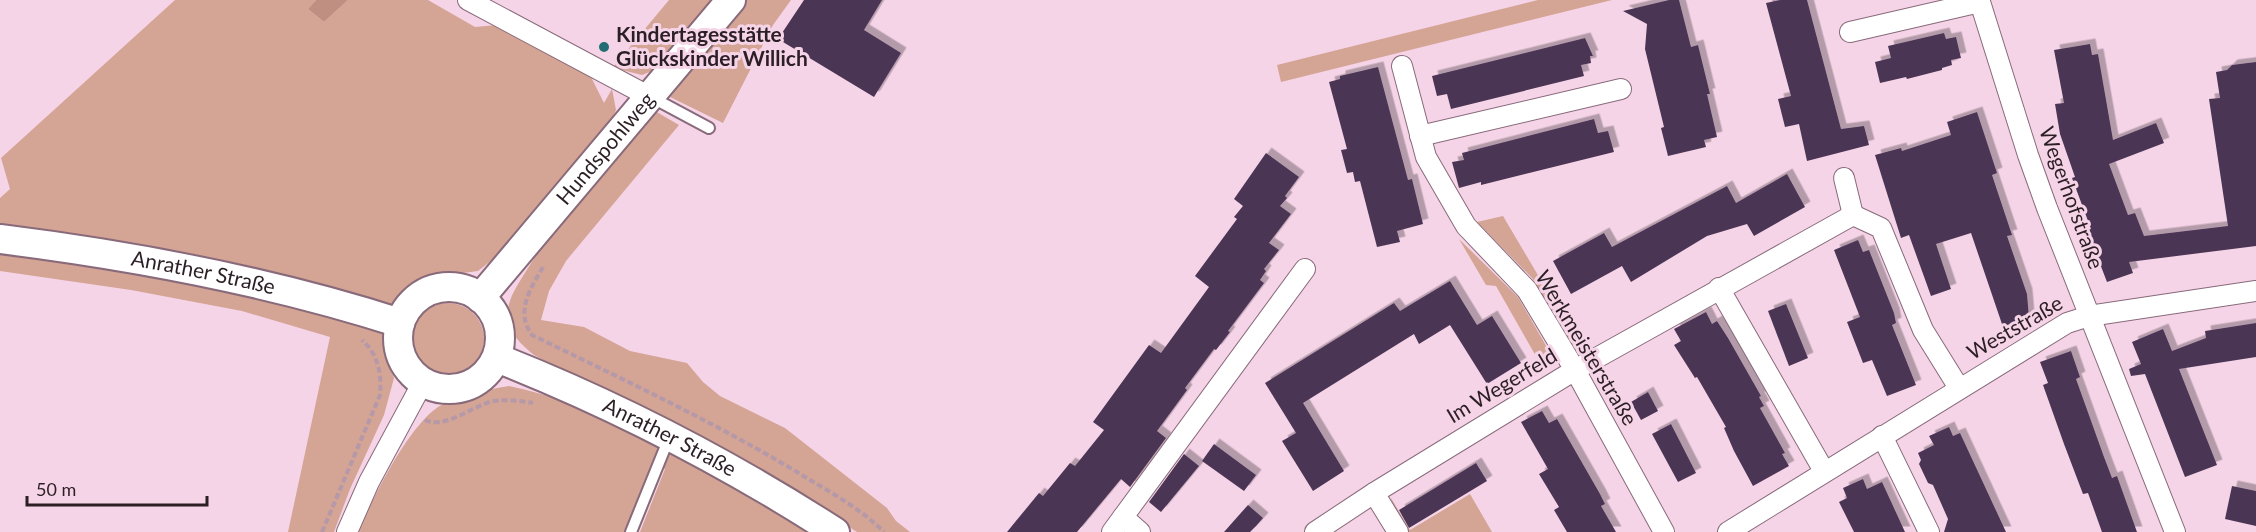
<svg xmlns="http://www.w3.org/2000/svg" width="2256" height="532" viewBox="0 0 2256 532" font-family="Lato,sans-serif">
  <style>
    .green { fill: #d4a495 }
    .forest { fill: #bf9081 }
    .building { fill: #4b3555; filter: url(#shadow) }
    .lines { fill: none; stroke-linecap: round; stroke-linejoin: round }
    .lane-casing { stroke: #886a7b; stroke-width: 14 }
    .street-casing { stroke: #886a7b; stroke-width: 22 }
    .secondary-casing { stroke: #886a7b; stroke-width: 32 }
    .path { stroke: #b599a8; stroke-width: 4; stroke-dasharray: 6 3; stroke-linecap: butt }
    .lane { stroke: #fff; stroke-width: 10 }
    .street { stroke: #fff; stroke-width: 20 }
    .secondary { stroke: #fff; stroke-width: 28 }
    .poi-dot { fill: #226d74; stroke: #f6d4e7; stroke-width: 2 }
    .labels { text-anchor: middle; stroke-width: 6; stroke-linejoin: round; paint-order: stroke }
    .poi-label { font-size: 21px; font-weight: bold; fill: #2b1e25; stroke: #f6d4e7; text-anchor: start }
    .street-label { font-size: 21px; fill: #2b1e25; stroke: #f6d4e7 }
  </style>
  <defs>
    <filter id="shadow"><feDropShadow dx="5.5" dy="-5.5" stdDeviation="0" flood-color="#0004"/></filter>
  </defs>
  <rect width="100%" height="100%" fill="#f6d4e7"/>
  <g class="green">
    <path d="M175 0H316L308 9 324 22 348 0H428L475 27 497 25 591 77 604 103 612 89 616 110 605 133 505 250 478 271 434 277 415 285 403 298 384 353 394 378 384 415 350 489 334 532H288L330 337 242 311 131 290 0 271V198L10 189 1 158Z"/>
    <path d="M669 0H713L657 69 642 75 622 70 614 66Z"/>
    <path d="M746 0H791L773 25 723 123 668 96Z"/>
    <path d="M1538 0H1612L1281 82 1277 65Z"/>
    <path d="M655 111 679 125 566 261 549 291 541 320 584 327 630 351 687 363 703 382 720 396 785 428 887 508 896 521 910 532H857L802 496 534 355C520 344 506 330 508 310 509 298 517 286 523 276 559 216 610 164 655 111Z"/>
    <path d="M1503 216 1581 348 1575 351 1532 278 1477 222Z"/>
    <path d="M1459 239 1518 297 1556 363 1532 378 1537 358 1496 286 1486 285Z"/>
    <circle cx="448" cy="339" r="36"/>
    <path d="M509 386C615 408 720 479 814 532H640L665 469 653 463 625 532H358C372 499 408 427 438 407 458 395 486 390 509 386Z"/>
    <path d="M1470 494 1492 532H1406L1393 510 1391 498 1410 530Z"/>
  </g>
  <path class="forest" d="M316 0H348L324 22 308 9Z"/>
  <g class="building">
    <path d="M804 0H882L864 30 901 53 874 97 778 39Z"/>
    <path d="M1669 0H1679L1691 47 1698 45 1710 94H1707L1717 137 1704 140 1706 147 1668 156 1661 128 1664 127 1645 49 1647 24 1623 11Z"/>
    <path d="M1780 0H1807L1841 129 1864 126 1869 145 1807 161 1799 124 1785 127 1778 99 1791 96 1766 3Z"/>
    <path d="M1944 33 1946 39 1956 37 1961 58 1951 60 1952 65 1942 68V70L1907 79 1906 77 1880 83 1875 62 1891 58 1888 46Z"/>
    <path d="M1585 38 1593 56H1590L1591 63 1581 65 1584 76 1451 109 1447 94 1437 96 1432 76Z"/>
    <path d="M2090 44 2092 55 2098 54 2113 140 2156 123 2164 143 2109 164 2128 215 2135 213 2144 236 2228 226 2209 99 2220 98 2216 72 2227 70 2232 65 2256 62V246L2129 262 2133 273 2107 282 2087 230 2091 229 2072 178 2075 177 2060 134 2055 104 2064 103 2054 50Z"/>
    <path d="M1378 67 1408 180 1412 179 1423 224 1397 231 1400 242 1377 247 1360 181 1355 182 1353 172 1347 173 1341 150 1347 149 1329 82 1340 79V76Z"/>
    <path d="M1977 112 1997 173 1992 175 2012 235 2007 236 2027 294 2029 318 2003 327 1971 233 1936 244 1951 289 1931 296 1909 235 1901 238 1875 155 1901 148 1902 151 1951 135 1947 122Z"/>
    <path d="M1594 119 1598 133 1608 131 1614 152 1481 185V182L1459 188 1452 162 1464 160 1462 153Z"/>
    <path d="M1266 153 1299 177 1285 196 1287 198 1280 206 1291 214 1269 243 1279 250 1264 269 1266 271 1260 280 1264 283 1228 331 1230 332 1216 350 1214 349 1185 388 1187 390 1157 431 1166 438 1130 487 1121 479 1077 532H1007L1039 493 1043 496 1070 463 1075 466 1104 430 1093 422 1149 345 1161 353 1209 287 1195 276 1237 219 1234 217 1243 206 1234 199Z"/>
    <path d="M1787 174 1805 207 1754 236 1747 224 1707 236 1631 282 1622 266 1571 294 1553 261 1604 233 1612 247 1727 186 1736 203Z"/>
    <path d="M1858 240 1863 252 1869 250 1894 313 1896 323 1892 325 1916 385 1887 396 1872 360 1863 363 1847 322 1860 317 1834 250Z"/>
    <path d="M1450 281 1477 325 1492 316 1521 363 1487 384 1450 325 1419 344 1414 334 1303 403 1344 471 1313 491 1282 441 1296 433 1265 383 1394 303 1400 311Z"/>
    <path d="M1786 304 1808 358 1789 366 1768 311Z"/>
    <path d="M1706 312 1712 324 1717 321 1728 338 1761 396 1759 397 1764 406 1760 408 1785 453 1782 454 1789 466 1753 486 1734 451 1724 428 1726 427 1697 377 1695 378 1674 345 1681 341 1674 329Z"/>
    <path d="M2256 323V357L2179 369 2217 465 2185 477 2145 374 2131 376 2129 369 2141 364 2132 342 2163 329 2172 351 2206 338 2205 331Z"/>
    <path d="M2071 351 2080 377 2076 379 2104 457 2112 478 2117 476 2137 532H2102L2088 493 2083 494 2064 444 2043 385 2048 383 2040 362Z"/>
    <path d="M1648 392 1658 411 1641 420 1631 402Z"/>
    <path d="M1542 411 1549 423 1557 419 1600 494 1605 504 1601 506 1616 532H1567L1554 510 1559 507 1539 474 1548 469 1521 422Z"/>
    <path d="M1671 424 1696 473 1678 482 1652 434Z"/>
    <path d="M1949 427 1953 436 1960 433 2006 532H1944L1948 519 1933 485 1928 483 1919 464 1921 460 1918 453 1934 445 1929 436Z"/>
    <path d="M1214 444 1256 475 1244 491 1202 461Z"/>
    <path d="M1184 454 1199 466 1161 512 1149 502Z"/>
    <path d="M1476 463 1487 481 1409 528 1399 510Z"/>
    <path d="M1863 479 1867 489 1882 482 1905 532H1854L1839 502 1847 498 1843 488Z"/>
    <path d="M2232 486 2256 491V526L2225 519Z"/>
    <path d="M1248 505 1263 518 1256 526 1250 532H1224Z"/>
  </g>
  <g class="lines">
    <g class="lane-casing">
      <g id="lane">
        <path d="M651 97 709 128"/>
        <path d="M631 532 669 438"/>
      </g>
    </g>
    <g class="street-casing">
      <g id="street">
        <path d="M468 0 650 97"/>
        <path d="M1850 32 1980 2 2028 155 2047 208 2175 532"/>
        <path d="M1402 66 1426 157 1466 226 1527 290 1575 370 1664 532"/>
        <path d="M1420 136 1621 89"/>
        <path d="M1844 178 1853 215"/>
        <path d="M1853 215 1881 228 1923 330 1959 388"/>
        <path d="M1719 288 1824 471"/>
        <path d="M1882 436 1929 532"/>
        <path d="M1374 493 1398 532"/>
        <path d="M347 532 369 482 423 382"/>
        <path d="M1112 532 1123 517"/>
        <path d="M1140 532 1123 517 1305 269"/>
        <path d="M1315 532 1374 493 1575 370 1853 215"/>
        <path d="M1728 532 2067 323 2089 316 2256 291"/>
      </g>
    </g>
    <g class="secondary-casing">
      <g id="secondary">
        <path id="s1" d="M0 239C136 256 270 281 400 323"/>
        <circle cx="449" cy="338" r="51"/>
        <path id="s2" d="M480 298 731 0"/>
        <path id="s3" d="M497 358C616 405 728 463 835 532"/>
      </g>
    </g>
    <g class="path">
      <path d="M543 267C530 289 515 312 532 335 622 379 712 421 797 472 826 490 859 507 884 532"/>
      <path d="M425 420C445 430 473 405 494 401 507 399 520 401 533 403"/>
      <path d="M322 532 380 395C382 374 378 354 362 340"/>
    </g>
    <use href="#lane" class="lane"/>
    <use href="#street" class="street"/>
    <use href="#secondary" class="secondary"/>
  </g>
  <circle class="poi-dot" cx="604" cy="47" r="6"/>
  <g class="labels">
    <g class="poi-label">
      <text x="616" y="42">Kindertagesstätte<tspan x="616" dy="24">Glückskinder Willich</tspan></text>
    </g>
    <g class="street-label">
      <text dy="7" stroke="none"><textPath href="#s2" startOffset="195">Hundspohlweg</textPath></text>
      <text transform="translate(2071 198) rotate(70)" y="7">Wegerhofstraße</text>
      <text dy="7" stroke="none"><textPath href="#s1" startOffset="206">Anrather Straße</textPath></text>
      <text transform="translate(2015 328) rotate(-30)" y="7">Weststraße</text>
      <text transform="translate(1586 348) rotate(59)" y="7">Werkmeisterstraße</text>
      <text transform="translate(1502 386) rotate(-31)" y="7">Im Wegerfeld</text>
      <text dy="7" stroke="none"><textPath href="#s3" startOffset="190">Anrather Straße</textPath></text>
    </g>
  </g>
  <path d="M27 496v9h180v-9" fill="none" stroke="#2b1e25" stroke-width="3"/>
  <text x="36" y="496" font-size="18" fill="#2b1e25" stroke="#f6d4e7" stroke-width="4.5" paint-order="stroke">50 m</text>
</svg>
